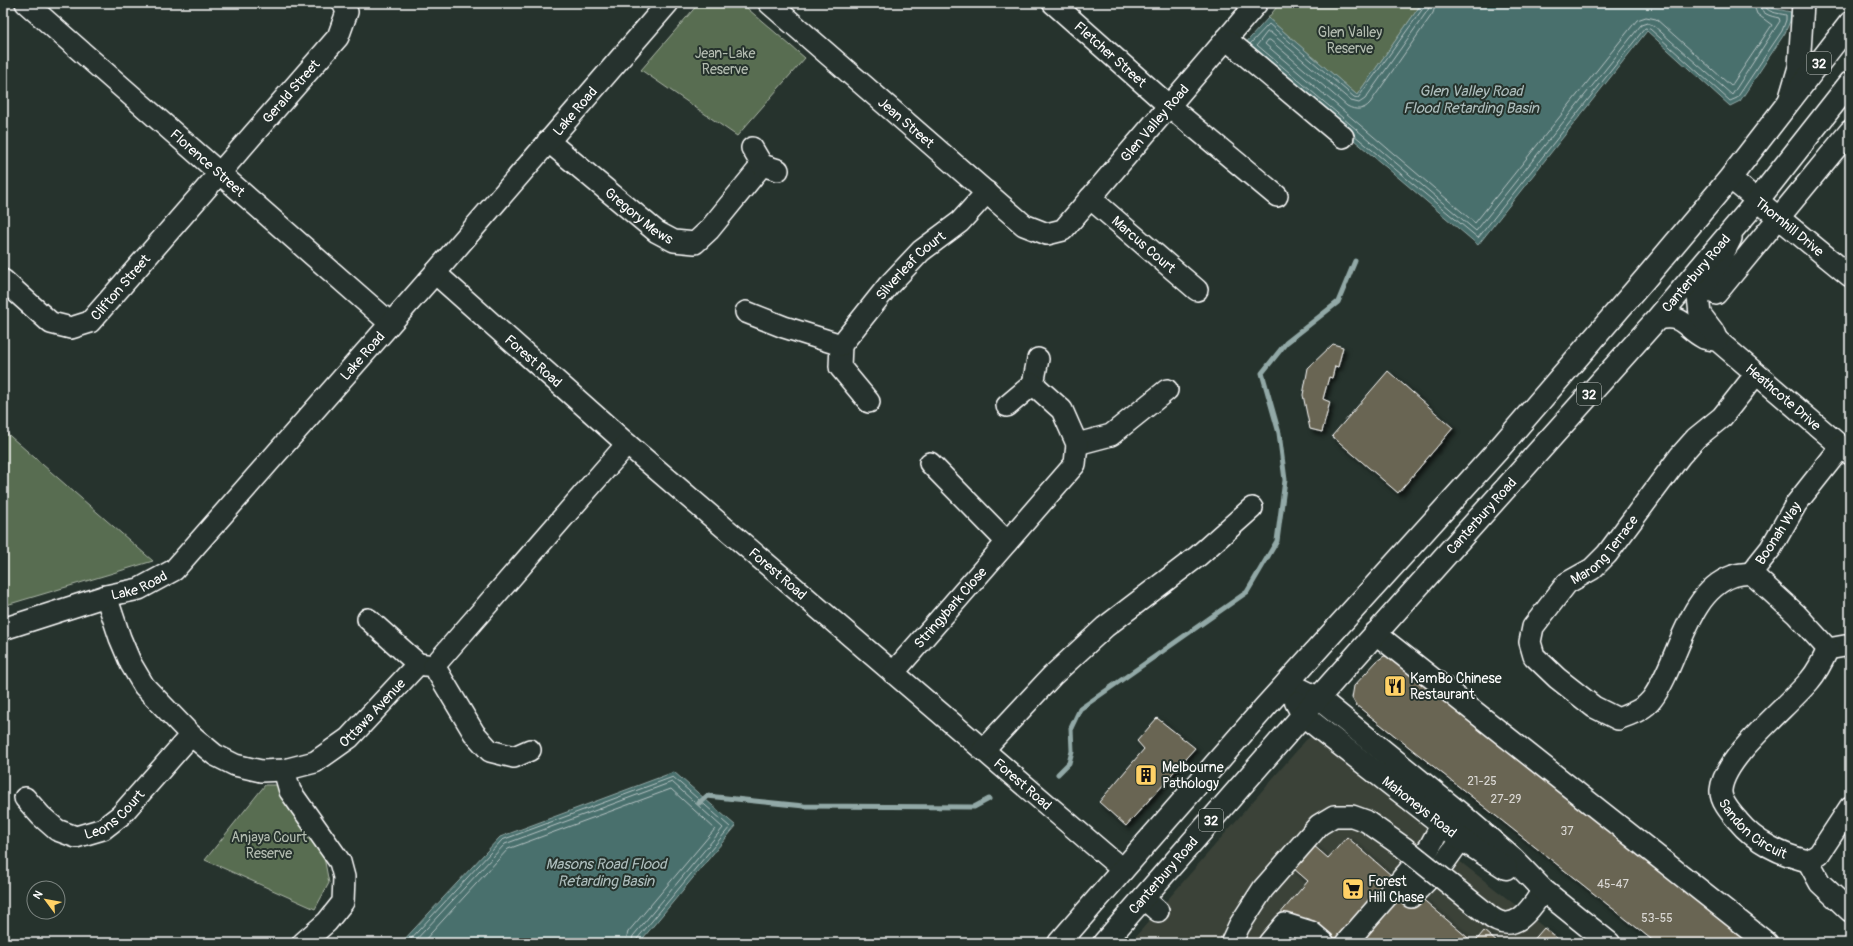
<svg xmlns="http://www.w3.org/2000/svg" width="1853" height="946" viewBox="0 0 1853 946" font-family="Pangolin,sans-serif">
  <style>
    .built { fill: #3a4238 }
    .green { fill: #586d51; stroke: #acb6a8 }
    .water { fill: #4a6f6d; stroke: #92a9a7 }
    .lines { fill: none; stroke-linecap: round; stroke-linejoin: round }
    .shore { stroke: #b7c5c5; stroke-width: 1 }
    .stream { stroke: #92a9a7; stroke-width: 5 }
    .building { fill: #696552; stroke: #fff; filter: url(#shadow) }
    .minor-casing { stroke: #fff; stroke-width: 24 }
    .major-casing { stroke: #fff; stroke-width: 25 }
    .minor { stroke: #26332d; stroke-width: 21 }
    .major { stroke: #26332d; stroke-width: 22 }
    .minor-bridge-casing { stroke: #fff; stroke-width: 24; stroke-linecap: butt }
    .minor-bridge { stroke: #26332d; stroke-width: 21 }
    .labels { text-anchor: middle; stroke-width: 4; stroke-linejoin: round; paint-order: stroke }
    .number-label { font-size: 12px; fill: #dad8d4 }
    .shield { fill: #26332d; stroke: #bec2c0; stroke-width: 1 }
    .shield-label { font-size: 13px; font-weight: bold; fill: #fff }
    .park-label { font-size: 14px; fill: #b4bdb1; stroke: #26332d }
    .street-label { font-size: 14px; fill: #fff; stroke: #26332d }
    .poi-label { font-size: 14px; fill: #fff; stroke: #26332d; text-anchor: start }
    .water-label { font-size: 15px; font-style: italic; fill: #aebebd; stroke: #26332d }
  </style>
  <defs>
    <filter id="shadow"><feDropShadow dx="3.5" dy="3.5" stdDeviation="2" flood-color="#0009"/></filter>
  </defs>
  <rect width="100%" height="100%" fill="#26332d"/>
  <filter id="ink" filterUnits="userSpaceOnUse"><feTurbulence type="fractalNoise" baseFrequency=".025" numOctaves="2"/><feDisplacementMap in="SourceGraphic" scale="8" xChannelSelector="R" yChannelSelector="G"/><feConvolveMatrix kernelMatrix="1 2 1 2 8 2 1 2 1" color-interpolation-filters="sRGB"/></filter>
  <g filter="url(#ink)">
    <path class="built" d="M1312 736 1448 834 1439 845 1564 943H1130L1306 740Z"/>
    <g class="green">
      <path d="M699 3H741L805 58 737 136 641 70Z"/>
      <path d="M1280 3H1422L1357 95 1268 18Z"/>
      <path d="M3 430 153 561 3 606Z"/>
      <path d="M265 785H284L323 852 329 883 315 909 205 860Z"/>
    </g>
    <g class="water">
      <path d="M1422 3H1766L1771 8 1791 12 1790 21 1785 33 1740 101 1730 106 1647 31 1478 245 1243 46 1268 18 1357 95Z"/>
      <path d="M674 772 736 826 639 943H401L500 837Z"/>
    </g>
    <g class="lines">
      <g class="shore">
        <path d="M1430 3 1428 10 1365 99 1359 103 1351 101 1270 32H1267L1257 45 1476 231 1641 25 1647 23 1653 25 1732 95 1780 21 1779 18C1770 16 1760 14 1759 3"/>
        <path d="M1436 3 1433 13 1370 103C1364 110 1356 111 1347 106L1270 40H1268L1265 44 1475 223 1637 20 1646 17 1656 19 1731 86 1772 25 1757 14 1753 3"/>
        <path d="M1250 44 1269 24 1354 97 1358 98 1424 7 1425 3"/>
        <path d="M1354 135 1478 238 1645 28 1650 29 1730 101 1737 98 1782 31 1786 20V15C1778 13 1765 13 1764 3"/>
        <path d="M407 943 502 840 673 777 730 827 637 939 636 943"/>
        <path d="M413 943 505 844 672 782 723 828 633 936 631 943"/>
        <path d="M422 943 508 849 671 789 715 829 628 932 625 943"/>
      </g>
      <g class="stream">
        <path d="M1058 774 1069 763 1072 751 1071 728 1080 709 1247 592 1277 541 1285 480 1279 433 1262 373 1286 343 1338 302 1355 261"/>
        <path d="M699 803 707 796 804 806 974 807 989 799"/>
      </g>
    </g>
    <g class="building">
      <path d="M1333 344 1343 347 1338 367 1335 366 1332 378 1329 377 1323 399 1330 402 1322 432 1310 429 1303 395 1308 368Z"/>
      <path d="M1388 371 1453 428 1398 493 1332 436Z"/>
      <path d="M1384 656H1389L1757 943H1656L1356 705 1352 698 1354 686 1377 661Z"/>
      <path d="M1157 718 1195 748 1126 826 1099 802 1144 749 1137 741Z"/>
      <path d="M1347 837 1406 888 1419 896 1474 943H1255L1308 881 1293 868 1313 845 1328 858Z"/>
      <path d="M1544 928 1563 943H1531Z"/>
      <path d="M1484 931 1498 943H1474Z"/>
    </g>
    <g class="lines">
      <g class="minor-casing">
        <g id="minor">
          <path id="s1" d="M26 3 390 323"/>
          <path id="s2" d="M769 3 1024 225 1047 234 1063 230 1257 3"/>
          <path id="s3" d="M1053 3 1169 106 1277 196"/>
          <path d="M1226 39 1343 137"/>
          <path d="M1789 101 1799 67 1803 3"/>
          <path id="s4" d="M548 141 657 232 674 241 695 243 709 230 762 165"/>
          <path d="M752 148 762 165 778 170"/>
          <path id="s5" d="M1730 178 1850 276"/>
          <path id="s6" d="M1090 198 1197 290"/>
          <path id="s7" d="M435 273 627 444 1123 870"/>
          <path id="s8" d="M3 280 51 323 71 328 90 322 338 37 347 12 343 3"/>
          <path d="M1716 294 1850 131"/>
          <path d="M746 312 784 327 841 345 840 367 869 402"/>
          <path id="s9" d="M1657 319C1684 313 1684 328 1704 338 1708 339 1713 340 1717 340L1850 454"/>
          <path d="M1717 340 1713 331 1700 314 1698 296 1720 260 1731 238"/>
          <path id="s10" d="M841 345 888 286 921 251 960 222 987 192"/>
          <path d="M1007 406 1033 384 1038 359"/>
          <path d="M1077 444 1111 435 1167 390"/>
          <path d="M1841 447 1796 504 1771 548 1751 573 1796 614 1828 649 1850 645"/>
          <path d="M930 463 1007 542"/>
          <path id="s11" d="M1751 573C1745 574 1738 574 1733 576 1686 592 1678 665 1652 699 1644 710 1630 714 1618 719L1594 707 1557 678 1534 656 1530 642 1533 627 1567 583 1592 569 1607 554 1680 456 1696 438 1722 417 1756 374"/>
          <path id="s12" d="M106 596 120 638 131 664 144 686 191 735 215 755 235 765 261 771 284 770 315 762 349 738 418 664 434 666 627 444"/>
          <path d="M368 619 418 664"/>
          <path id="s13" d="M3 629 106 596 139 589 174 570 435 273 668 3"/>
          <path d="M1375 633 1767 943"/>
          <path id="s14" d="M1828 649C1823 660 1818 671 1810 680 1788 707 1724 756 1721 790 1720 801 1731 813 1738 821 1755 842 1782 855 1808 861L1819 854 1850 807"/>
          <path d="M434 666 474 733 490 751 514 757 530 750"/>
          <path id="s15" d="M893 673 1075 464 1077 444 1062 410 1033 384"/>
          <path d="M983 750 1052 676 1105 627 1198 556 1252 508"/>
          <path d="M284 770 290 791 340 862 344 877 343 902 327 922 303 943"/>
          <path id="s16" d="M25 798 41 816 57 830 76 837 103 829 121 815 191 735"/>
          <path d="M1808 861 1820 883 1850 911"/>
          <path d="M1411 897 1443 864 1461 839"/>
          <path d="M1143 898 1158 911"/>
          <path d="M1487 914C1513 937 1530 911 1543 890"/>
          <path d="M1269 943 1285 924 1311 932 1324 943"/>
          <path d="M1346 943 1429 848 1442 824"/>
        </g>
      </g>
      <g class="major-casing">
        <g id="major">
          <path d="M1287 683 1318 698 1463 816 1513 859 1543 890 1609 943"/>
          <path id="s17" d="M1296 702 1303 715 1328 735 1461 839 1506 868"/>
          <path d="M1059 943 1266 706 1497 451 1645 279 1730 178 1850 23"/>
          <path id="s18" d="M1104 943 1303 715 1657 319 1757 201 1850 83"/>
        </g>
      </g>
      <use href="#minor" class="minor"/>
      <use href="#major" class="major"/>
      <g class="minor-bridge-casing">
        <path id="minor-bridge" d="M1231 943 1239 926 1263 889 1319 825 1334 816H1352L1366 821 1403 847 1487 914"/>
      </g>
      <use href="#minor-bridge" class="minor-bridge"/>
    </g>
  </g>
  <defs>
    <g id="restaurant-square" transform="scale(1.15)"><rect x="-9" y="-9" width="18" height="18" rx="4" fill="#ffd166" stroke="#26332d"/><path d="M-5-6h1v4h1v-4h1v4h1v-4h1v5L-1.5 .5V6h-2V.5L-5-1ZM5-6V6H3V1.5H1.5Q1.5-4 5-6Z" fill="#111"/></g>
    <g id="building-square" transform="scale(1.15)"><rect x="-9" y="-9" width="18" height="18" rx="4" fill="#ffd166" stroke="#26332d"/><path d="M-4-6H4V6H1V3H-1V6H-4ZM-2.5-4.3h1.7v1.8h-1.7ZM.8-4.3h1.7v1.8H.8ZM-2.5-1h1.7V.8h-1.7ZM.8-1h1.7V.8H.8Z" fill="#111"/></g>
    <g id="supermarket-square" transform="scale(1.15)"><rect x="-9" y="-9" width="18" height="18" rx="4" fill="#ffd166" stroke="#26332d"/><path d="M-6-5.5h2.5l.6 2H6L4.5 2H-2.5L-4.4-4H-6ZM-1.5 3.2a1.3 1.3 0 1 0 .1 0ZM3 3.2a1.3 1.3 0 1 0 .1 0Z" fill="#111"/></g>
  </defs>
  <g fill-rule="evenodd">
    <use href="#restaurant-square" x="1395" y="686"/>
    <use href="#building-square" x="1146" y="775"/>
    <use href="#supermarket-square" x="1353" y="889"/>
  </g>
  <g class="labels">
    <g class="number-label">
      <text x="1482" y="785">21-25</text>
      <text x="1506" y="803">27-29</text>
      <text x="1567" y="835">37</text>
      <text x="1613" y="888">45-47</text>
      <text x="1657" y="922">53-55</text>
    </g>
    <g class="shield">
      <rect x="1807" y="52" width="24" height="22" rx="3"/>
      <rect x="1577" y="383" width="24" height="22" rx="3"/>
      <rect x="1199" y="809" width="24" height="22" rx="3"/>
    </g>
    <g class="shield-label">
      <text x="1819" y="68">32</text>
      <text x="1589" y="399">32</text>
      <text x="1211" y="825">32</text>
    </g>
    <g class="park-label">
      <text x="1350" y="37">Glen Valley<tspan x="1350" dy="16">Reserve</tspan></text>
      <text x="725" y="58">Jean-Lake<tspan x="725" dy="16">Reserve</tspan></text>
      <text x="269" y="842">Anjaya Court<tspan x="269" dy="16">Reserve</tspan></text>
    </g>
    <g class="street-label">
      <text dy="5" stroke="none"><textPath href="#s3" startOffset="77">Fletcher Street</textPath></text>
      <text dy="5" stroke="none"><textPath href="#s8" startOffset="411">Gerald Street</textPath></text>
      <text dy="5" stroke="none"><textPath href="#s13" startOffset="791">Lake Road</textPath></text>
      <text dy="5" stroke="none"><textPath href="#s2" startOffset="182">Jean Street</textPath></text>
      <text dy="5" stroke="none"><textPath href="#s2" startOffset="520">Glen Valley Road</textPath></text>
      <text dy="5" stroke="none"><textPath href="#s1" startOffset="242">Florence Street</textPath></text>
      <text dy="5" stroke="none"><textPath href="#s4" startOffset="118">Gregory Mews</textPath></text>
      <text dy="5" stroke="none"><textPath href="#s5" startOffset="77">Thornhill Drive</textPath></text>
      <text dy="5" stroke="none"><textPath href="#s6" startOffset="71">Marcus Court</textPath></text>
      <text dy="5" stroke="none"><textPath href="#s10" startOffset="106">Silverleaf Court</textPath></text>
      <text dy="5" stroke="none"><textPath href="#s18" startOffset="894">Canterbury Road</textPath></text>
      <text dy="5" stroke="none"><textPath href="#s8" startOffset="151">Clifton Street</textPath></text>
      <text dy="5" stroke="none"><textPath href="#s13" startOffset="467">Lake Road</textPath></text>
      <text dy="5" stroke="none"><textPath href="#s7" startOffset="132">Forest Road</textPath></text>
      <text dy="5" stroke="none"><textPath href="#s9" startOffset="154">Heathcote Drive</textPath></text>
      <text dy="5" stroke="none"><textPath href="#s18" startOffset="570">Canterbury Road</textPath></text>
      <text transform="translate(1778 533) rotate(-57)" y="5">Boonah Way</text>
      <text dy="5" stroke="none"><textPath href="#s11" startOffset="451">Marong Terrace</textPath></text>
      <text dy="5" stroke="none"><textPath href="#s7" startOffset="456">Forest Road</textPath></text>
      <text dy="5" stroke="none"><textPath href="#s13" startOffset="143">Lake Road</textPath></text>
      <text dy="5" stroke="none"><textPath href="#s15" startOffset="87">Stringybark Close</textPath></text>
      <text dy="5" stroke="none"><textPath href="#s12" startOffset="377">Ottawa Avenue</textPath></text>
      <text dy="5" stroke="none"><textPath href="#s7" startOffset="779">Forest Road</textPath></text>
      <text dy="5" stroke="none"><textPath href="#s17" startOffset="163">Mahoneys Road</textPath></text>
      <text dy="5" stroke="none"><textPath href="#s16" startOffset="111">Leons Court</textPath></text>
      <text dy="5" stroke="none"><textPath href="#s14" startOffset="232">Sandon Circuit</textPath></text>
      <text dy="5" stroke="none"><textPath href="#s18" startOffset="90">Canterbury Road</textPath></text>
    </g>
    <g class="poi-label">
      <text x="1410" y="683">KamBo Chinese<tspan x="1410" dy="16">Restaurant</tspan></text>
      <text x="1162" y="772">Melbourne<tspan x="1162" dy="16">Pathology</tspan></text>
      <text x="1368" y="886">Forest<tspan x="1368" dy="16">Hill Chase</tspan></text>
    </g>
    <g class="water-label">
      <text x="1471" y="96">Glen Valley Road<tspan x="1471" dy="17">Flood Retarding Basin</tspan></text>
      <text x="606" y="869">Masons Road Flood<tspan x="606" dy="17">Retarding Basin</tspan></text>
    </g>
  </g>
  <rect width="1853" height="946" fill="none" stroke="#26332d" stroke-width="16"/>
  <rect x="8" y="8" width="1837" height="930" fill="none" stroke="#fff" stroke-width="1.5" filter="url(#ink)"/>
  <g transform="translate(46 900) rotate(302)"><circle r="19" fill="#26332d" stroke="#7d8581"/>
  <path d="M0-3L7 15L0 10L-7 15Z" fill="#ffd166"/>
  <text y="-6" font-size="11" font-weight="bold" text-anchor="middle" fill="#ffffff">N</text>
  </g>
</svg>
